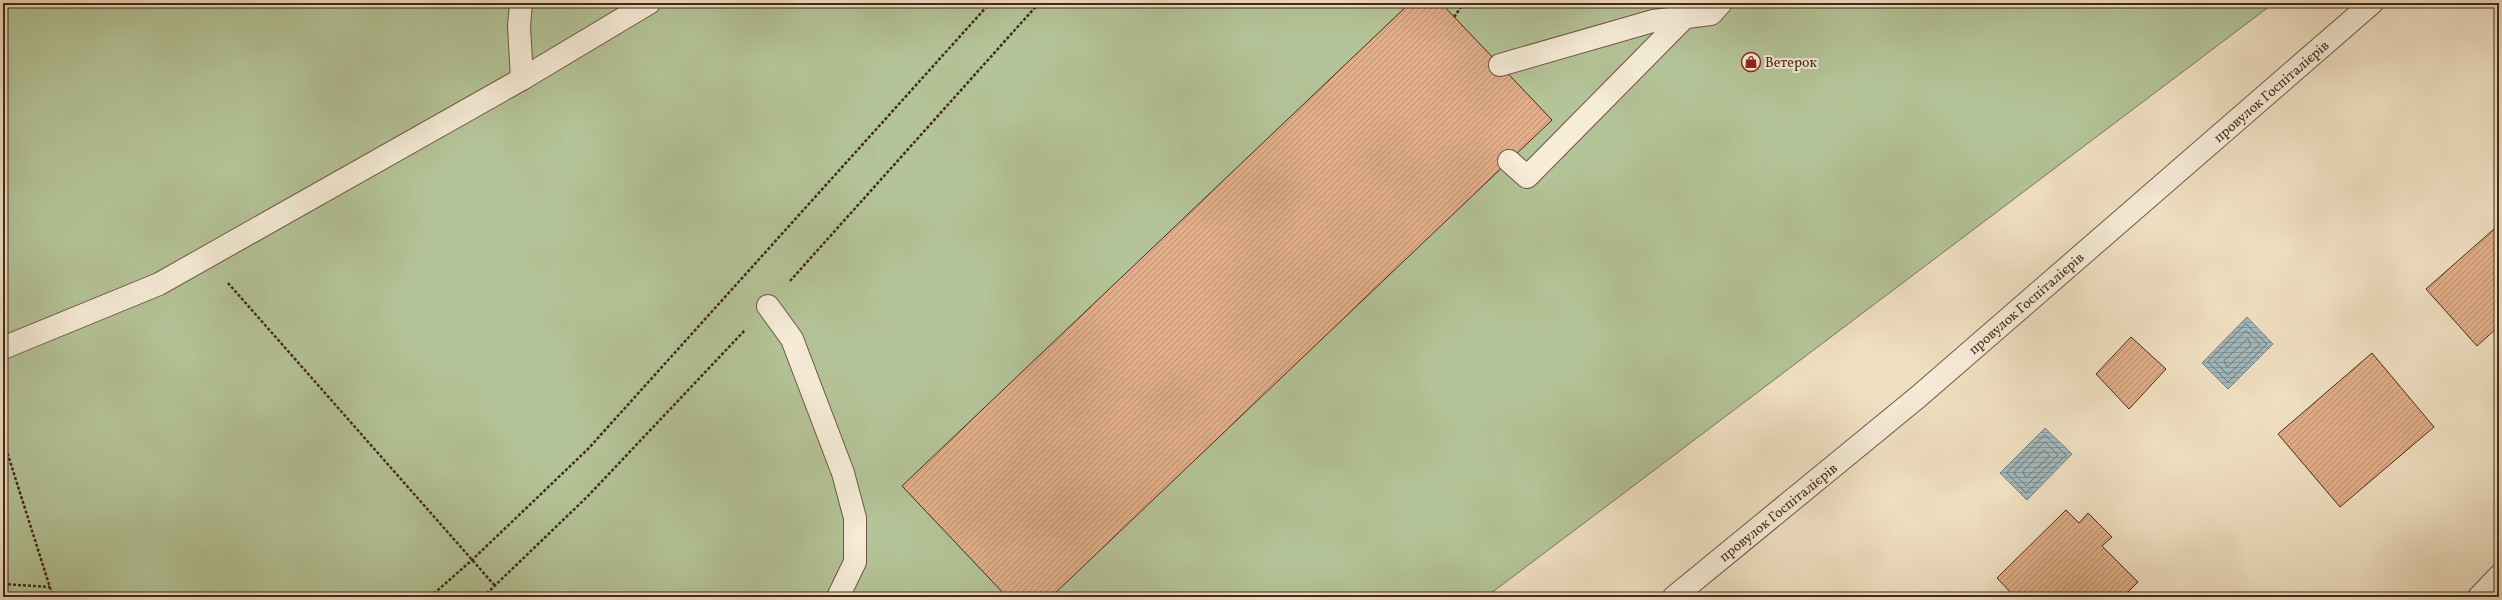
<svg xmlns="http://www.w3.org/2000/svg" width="2502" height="600" viewBox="0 0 2502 600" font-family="Vollkorn,serif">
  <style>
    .park { fill: #b4c498; stroke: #7c7659 }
    .water { fill: url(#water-rules); stroke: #7c807d }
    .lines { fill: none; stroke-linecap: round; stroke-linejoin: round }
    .shore { stroke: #73716c; stroke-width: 1 }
    .building { fill: url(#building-hatch); stroke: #45281a }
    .service-casing { stroke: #705644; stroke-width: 24 }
    .minor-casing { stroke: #705644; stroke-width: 24 }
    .path { stroke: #45281a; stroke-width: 2.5; stroke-dasharray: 3 2; stroke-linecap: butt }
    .service { stroke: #f6ecd8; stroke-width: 22 }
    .minor { stroke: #f6ecd8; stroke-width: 22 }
    .labels { text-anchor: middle; stroke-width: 4; stroke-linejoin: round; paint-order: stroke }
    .poi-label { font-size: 14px; fill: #45281a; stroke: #f6ecd8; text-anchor: start }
    .street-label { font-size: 14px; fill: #45281a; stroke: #f6ecd8 }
  </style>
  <defs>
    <pattern id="water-rules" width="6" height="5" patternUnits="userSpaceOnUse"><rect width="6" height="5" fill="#a1babf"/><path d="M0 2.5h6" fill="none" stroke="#85979a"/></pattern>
    <pattern id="building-hatch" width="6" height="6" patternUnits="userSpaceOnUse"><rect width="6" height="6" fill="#e2af8a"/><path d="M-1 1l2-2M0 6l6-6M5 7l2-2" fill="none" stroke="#b98e70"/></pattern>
  </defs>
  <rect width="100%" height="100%" fill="#f1e1c3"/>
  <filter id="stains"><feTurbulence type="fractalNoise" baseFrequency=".005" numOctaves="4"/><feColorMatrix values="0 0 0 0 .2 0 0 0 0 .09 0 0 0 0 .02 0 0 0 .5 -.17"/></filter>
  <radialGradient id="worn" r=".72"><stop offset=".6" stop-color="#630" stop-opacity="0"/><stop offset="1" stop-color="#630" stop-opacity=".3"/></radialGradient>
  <path class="park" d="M3 3H2274L1486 597H3Z"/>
  <g class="water">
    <path d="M2247 317 2273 344 2228 389 2202 363Z"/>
    <path d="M2045 428 2072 454 2027 500 2000 473Z"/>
  </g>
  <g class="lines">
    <g class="shore">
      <path d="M2246 324 2267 344 2228 382 2208 362Z"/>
      <path d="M2246 331 2260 344 2228 375 2215 362Z"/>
      <path d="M2248 339 2251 345 2227 367 2224 361Z"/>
      <path d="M2045 435 2066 455 2026 493 2007 473Z"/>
      <path d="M2045 442 2058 455 2026 486 2014 473Z"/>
      <path d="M2044 450 2050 456 2026 478 2023 472Z"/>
    </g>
  </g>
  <g class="building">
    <path d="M1410 3H1441L1552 120 1051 597H1007L902 486Z"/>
    <path d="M2494 229 2499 235V326L2477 346 2426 289Z"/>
    <path d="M2131 337 2166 369 2129 409 2096 374Z"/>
    <path d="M2372 353 2434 427 2340 507 2278 434Z"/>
    <path d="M2066 510 2079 523 2088 513 2112 537 2102 546 2138 582 2123 597H2015L1997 578Z"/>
  </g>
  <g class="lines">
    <g class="service-casing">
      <g id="service">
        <path d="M521 3 519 26 522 79"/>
        <path d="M1500 65 1653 21 1711 14 1721 3"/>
        <path d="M1509 161 1527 177 1684 18 1688 3"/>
        <path d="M768 306 792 339 843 473 855 518V562L838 597"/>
        <path d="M3 348 159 284 522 79 649 3"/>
      </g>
    </g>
    <g class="minor-casing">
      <g id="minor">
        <path d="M1674 597 1918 397 2372 3"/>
        <path d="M2479 597 2499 576"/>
      </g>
    </g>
    <g class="path">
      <path d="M1454 17 1464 3"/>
      <path d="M790 281 1039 3"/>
      <path d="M228 283 496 587"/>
      <path d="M3 439 53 597"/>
      <path d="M3 584 50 587"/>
      <path d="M430 597 472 560 588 449 990 3"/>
      <path d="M483 597 587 497 745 330"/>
    </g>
    <use href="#service" class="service"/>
    <use href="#minor" class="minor"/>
  </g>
  <defs>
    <g id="shop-ring" transform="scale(1)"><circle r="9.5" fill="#f6ecd8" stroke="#8f2418" stroke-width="1.5"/><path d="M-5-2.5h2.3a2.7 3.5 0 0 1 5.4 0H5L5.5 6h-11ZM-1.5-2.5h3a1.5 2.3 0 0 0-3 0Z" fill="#8f2418"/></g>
  </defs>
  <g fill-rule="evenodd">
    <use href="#shop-ring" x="1751" y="62"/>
  </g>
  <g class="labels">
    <g class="poi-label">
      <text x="1765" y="67">Ветерок</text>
    </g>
    <g class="street-label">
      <text transform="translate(2271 91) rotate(-41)" y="5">провулок Госпіталієрів</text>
      <text transform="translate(2026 303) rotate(-41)" y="5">провулок Госпіталієрів</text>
      <text transform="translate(1778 512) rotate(-39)" y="5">провулок Госпіталієрів</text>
    </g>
  </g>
  <rect width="2502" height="600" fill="none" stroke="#f1e1c3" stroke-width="16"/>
  <rect x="4" y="4" width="2494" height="592" fill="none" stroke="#45281a" stroke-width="2"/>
  <rect x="8" y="8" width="2486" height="584" fill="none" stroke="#45281a"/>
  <rect width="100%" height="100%" filter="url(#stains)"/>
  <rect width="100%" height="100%" fill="url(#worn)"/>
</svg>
